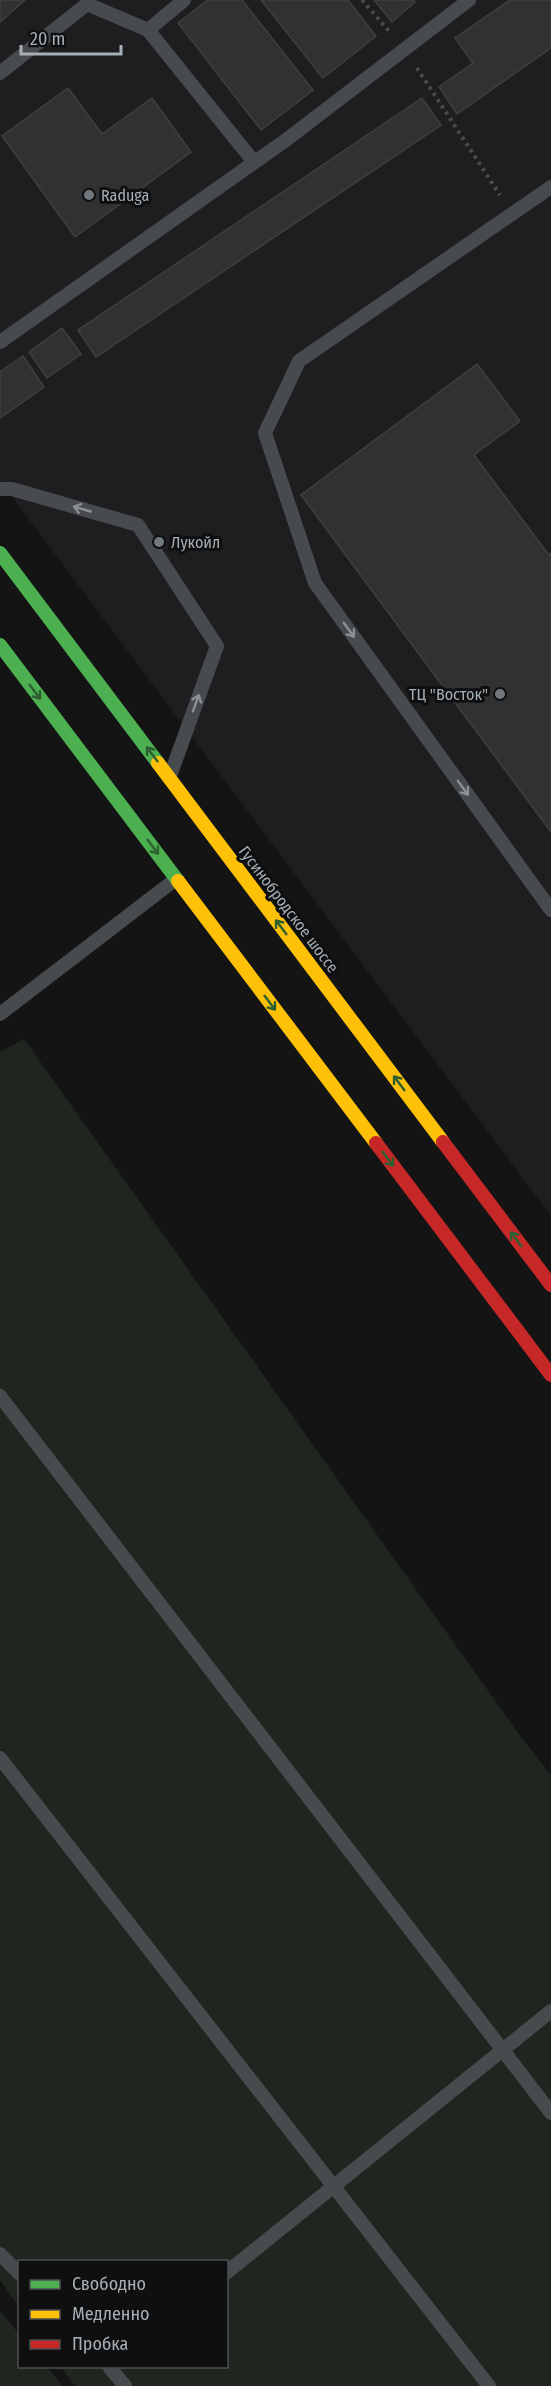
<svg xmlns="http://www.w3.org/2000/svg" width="551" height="2386" viewBox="0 0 551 2386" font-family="'Fira Sans Condensed',sans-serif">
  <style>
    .built { fill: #1e1e20 }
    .green { fill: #1f251f }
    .building { fill: #303133; stroke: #3d3f41; stroke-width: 1.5 }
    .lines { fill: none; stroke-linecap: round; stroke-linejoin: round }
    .path { stroke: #4a4d4f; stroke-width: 4; stroke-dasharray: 3 4.5; stroke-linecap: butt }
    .lane { stroke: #484b4e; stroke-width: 14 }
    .fast { stroke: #4caf50; stroke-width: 14 }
    .slow { stroke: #ffc107; stroke-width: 14 }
    .jam { stroke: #c62828; stroke-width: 14 }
    .oneway { stroke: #899197 }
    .oneway2 { stroke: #2e5f30 }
    .poi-dot { fill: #72797e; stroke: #0f0f10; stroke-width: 2 }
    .labels { text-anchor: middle; stroke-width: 6; stroke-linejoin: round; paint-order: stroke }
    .poi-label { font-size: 16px; fill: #a5afb6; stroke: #0f0f10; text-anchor: start }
    .street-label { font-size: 16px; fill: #a5afb6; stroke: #0f0f10 }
  </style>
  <rect width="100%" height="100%" fill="#141415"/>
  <path class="built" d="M0 0H551V1216L0 481Z"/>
  <g class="green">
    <path d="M24 1039 521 1737 551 1775V2386H75L61 2367 226 2366V2262H20L19 2307 0 2280V1052Z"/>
    <path d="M0 2311 19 2334 20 2366 47 2367 63 2386H0Z"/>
  </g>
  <g class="building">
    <path d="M0 0H25L0 22Z"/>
    <path d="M208 0H242L313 90 261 130 178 23Z"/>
    <path d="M261 0H348L376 36 323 78Z"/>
    <path d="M374 0H414L415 2 392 22Z"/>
    <path d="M510 0H551V48L457 114 439 87 473 63 455 38Z"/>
    <path d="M68 88 102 134 152 98 191 152 75 237 2 136Z"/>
    <path d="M422 98 441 125 96 357 78 330Z"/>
    <path d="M62 328 81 354 47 378 29 352Z"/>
    <path d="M23 356 44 387 0 418V372Z"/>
    <path d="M477 364 520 421 474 455 549 555 551 553V832L301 495Z"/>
  </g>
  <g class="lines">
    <g class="path">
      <path d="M362 0 389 31"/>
      <path d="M417 68 500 195"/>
    </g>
    <g class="lane">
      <path d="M148 30 254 162"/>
      <path d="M0 73 87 4 148 30 184 0"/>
      <path d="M551 187 299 361 265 433 315 583 551 910"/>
      <path d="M0 342 286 140 469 0"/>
      <path d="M0 489H12L138 525 217 646 170 776"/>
      <path d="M0 1014 176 879"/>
      <path d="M0 1396 551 2113"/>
      <path d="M0 1758 489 2386"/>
      <path d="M0 2254 20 2274"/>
      <path d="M226 2273 551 2011"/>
      <path d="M110 2368 125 2386"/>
    </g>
    <g class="fast">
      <path d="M0 553 158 763"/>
      <path d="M0 645 178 881"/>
    </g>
    <g class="slow">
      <path d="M158 763 443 1142"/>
      <path d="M178 881 376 1143"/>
    </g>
    <g class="jam">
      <path d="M443 1142 551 1285"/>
      <path d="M376 1143 551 1375"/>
    </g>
  </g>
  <defs><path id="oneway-shaft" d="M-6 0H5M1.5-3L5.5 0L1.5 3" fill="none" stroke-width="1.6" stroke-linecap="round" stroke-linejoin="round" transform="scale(1.5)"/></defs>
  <g class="oneway">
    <use href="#oneway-shaft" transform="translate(82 509) rotate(-164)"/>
    <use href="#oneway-shaft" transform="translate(349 630) rotate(54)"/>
    <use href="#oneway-shaft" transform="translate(196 703) rotate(-70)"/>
    <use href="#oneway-shaft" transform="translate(463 788) rotate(54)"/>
  </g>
  <g class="oneway2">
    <use href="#oneway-shaft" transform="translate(35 692) rotate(53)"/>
    <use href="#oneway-shaft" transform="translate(152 754) rotate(-127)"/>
    <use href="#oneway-shaft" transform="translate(153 847) rotate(53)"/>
    <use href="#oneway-shaft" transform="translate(281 927) rotate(-127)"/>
    <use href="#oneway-shaft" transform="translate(270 1003) rotate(53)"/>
    <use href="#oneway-shaft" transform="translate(399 1083) rotate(-127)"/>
    <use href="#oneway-shaft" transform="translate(388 1159) rotate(53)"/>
    <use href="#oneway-shaft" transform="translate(516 1239) rotate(-127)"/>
  </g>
  <g class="poi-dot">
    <circle cx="89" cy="195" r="6"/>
    <circle cx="159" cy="542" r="6"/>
    <circle cx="500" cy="694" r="6"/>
  </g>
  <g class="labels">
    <g class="poi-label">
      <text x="101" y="201">Raduga</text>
      <text x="171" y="548">Лукойл</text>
      <text x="488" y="700" text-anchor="end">ТЦ "Восток"</text>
    </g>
    <g class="street-label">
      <text transform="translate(289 909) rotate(53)" y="6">Гусинобродское шоссе</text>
    </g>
  </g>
  <rect x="18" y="2260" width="210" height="108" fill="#0f0f10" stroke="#4b4f52" stroke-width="1.5"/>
  <rect x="30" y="2280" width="30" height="9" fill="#4caf50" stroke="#4b4f52" stroke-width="1.5"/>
  <text x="72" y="2290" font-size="18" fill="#a5afb6">Свободно</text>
  <rect x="30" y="2310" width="30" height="9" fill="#ffc107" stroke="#4b4f52" stroke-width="1.5"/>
  <text x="72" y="2320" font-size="18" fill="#a5afb6">Медленно</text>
  <rect x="30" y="2340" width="30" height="9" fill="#c62828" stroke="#4b4f52" stroke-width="1.5"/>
  <text x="72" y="2350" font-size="18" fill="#a5afb6">Пробка</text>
  <path d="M21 45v9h100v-9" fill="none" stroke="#a5afb6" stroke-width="3"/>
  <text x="30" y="45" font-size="18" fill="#a5afb6" stroke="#0f0f10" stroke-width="4.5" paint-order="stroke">20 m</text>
</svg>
